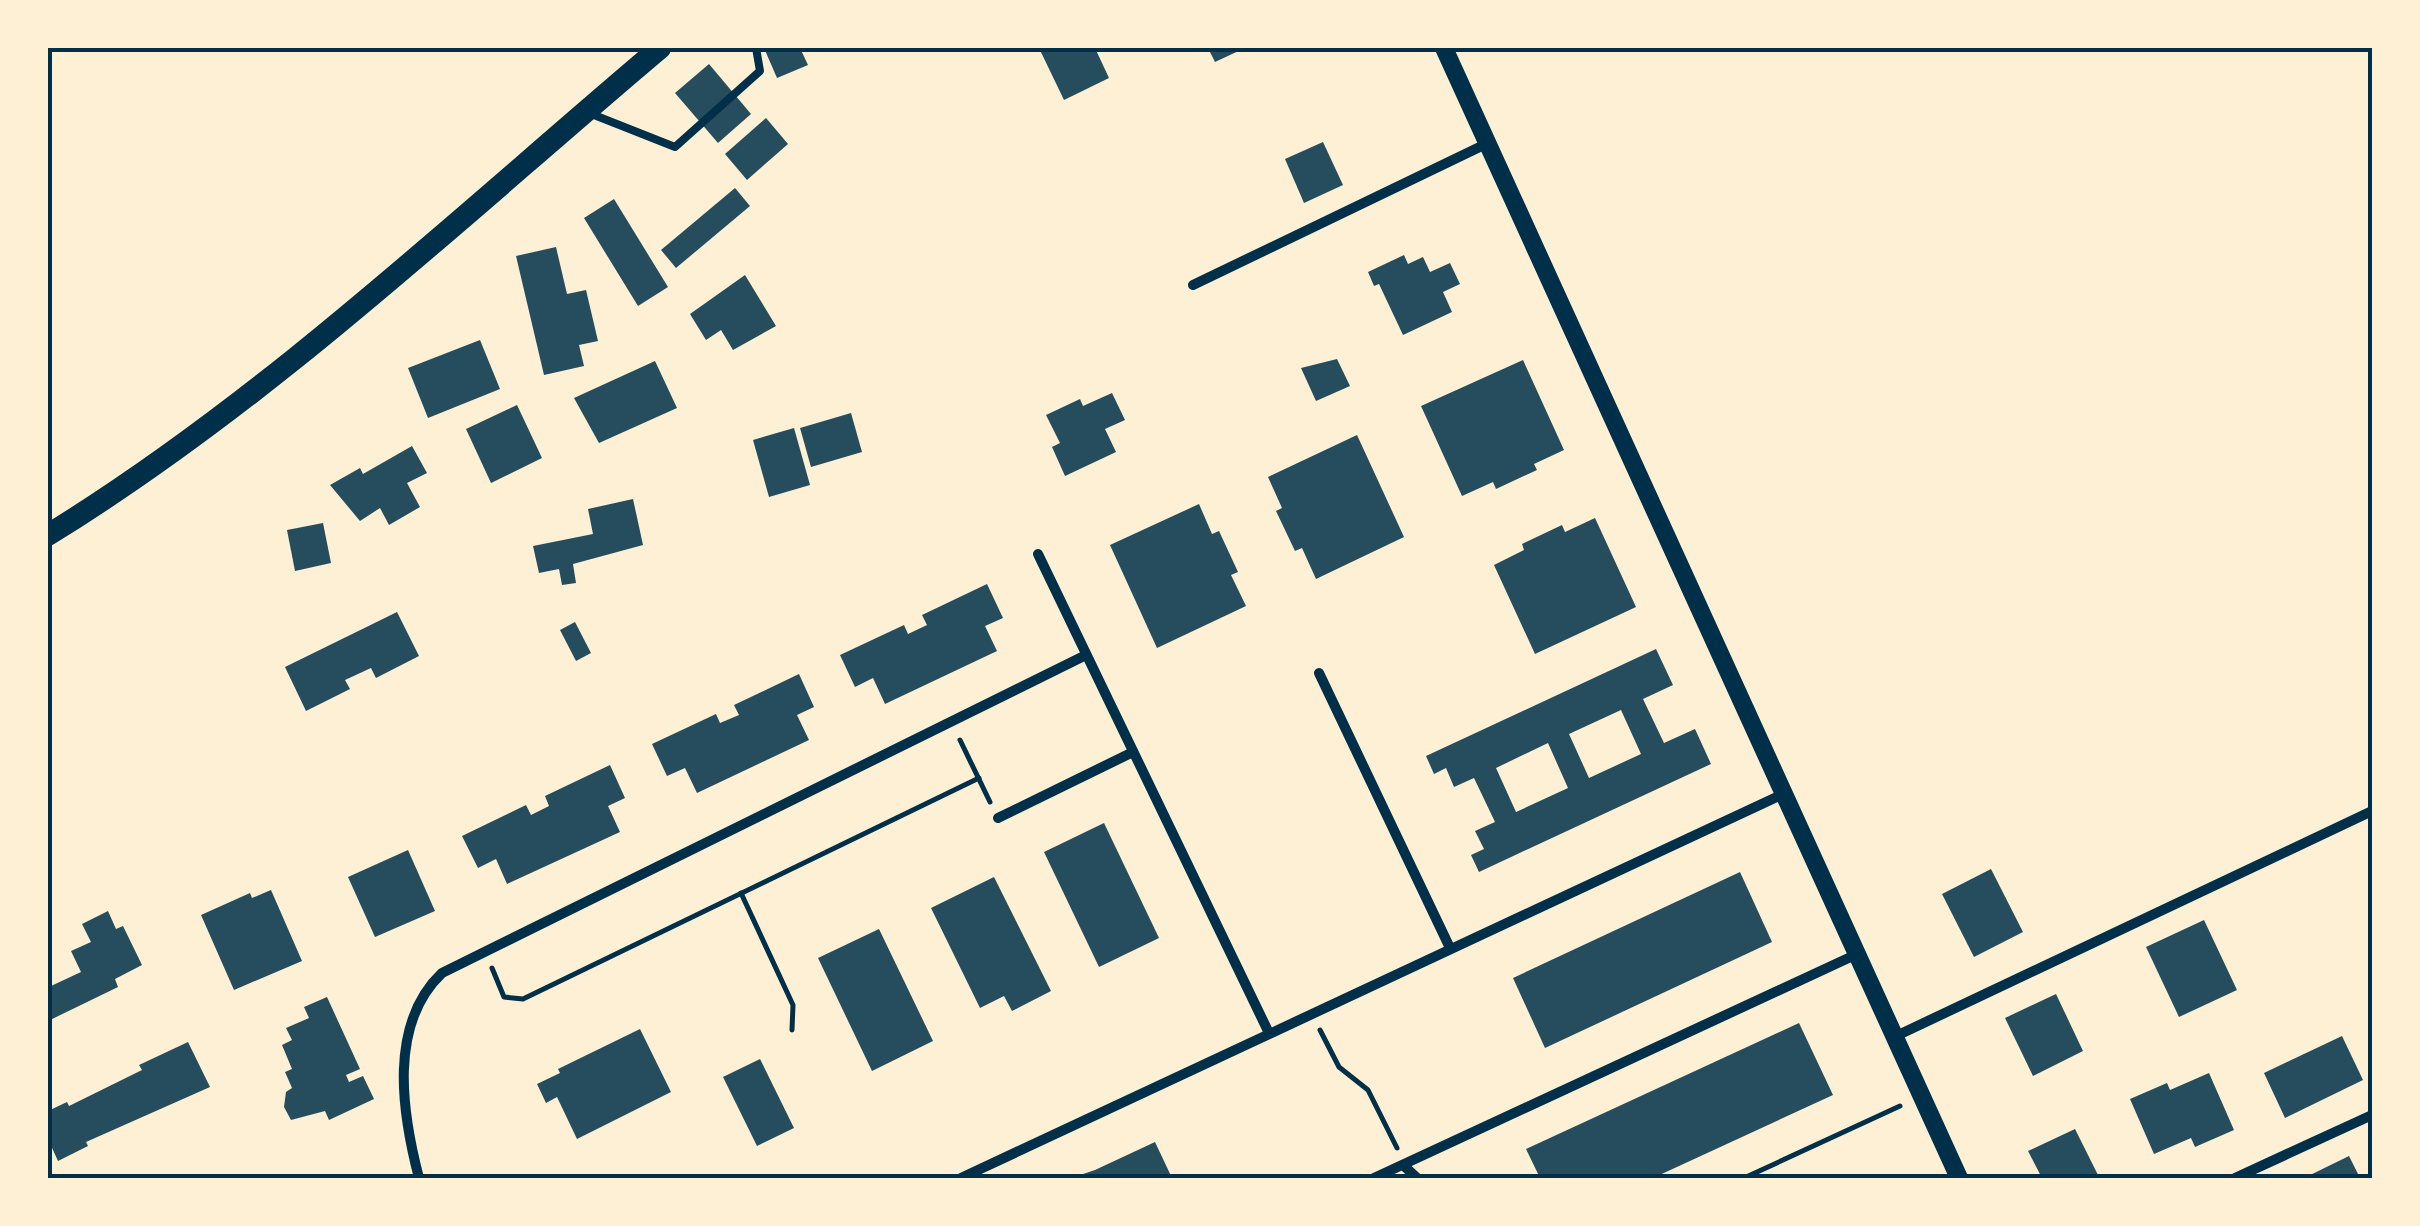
<svg xmlns="http://www.w3.org/2000/svg" width="2420" height="1226" viewBox="0 0 2420 1226" font-family="Mulish,sans-serif">
  <style>
    .building { fill: #264d5e; fill-rule: evenodd }
    .lines { fill: none; stroke-linecap: round; stroke-linejoin: round }
    .path { stroke: #003049; stroke-width: 5 }
    .service { stroke: #003049; stroke-width: 8 }
    .minor { stroke: #003049; stroke-width: 10 }
    .tertiary { stroke: #003049; stroke-width: 18 }
    .primary { stroke: #003049; stroke-width: 22 }
    .neatline { fill: none; stroke: #003049; stroke-width: 4 }
  </style>
  <rect width="100%" height="100%" fill="#fdf0d5"/>
  <g class="building">
    <path d="M764 48H800L808 65 777 78Z"/>
    <path d="M1039 48H1095L1109 78 1064 100Z"/>
    <path d="M1208 48H1245L1215 62Z"/>
    <path d="M709 64 751 114 718 143 675 93Z"/>
    <path d="M766 118 788 144 747 180 725 154Z"/>
    <path d="M1323 142 1343 185 1304 203 1285 159Z"/>
    <path d="M735 188 750 206 676 268 661 250Z"/>
    <path d="M614 199 668 287 638 306 584 218Z"/>
    <path d="M556 247 567 294 586 290 598 341 579 345 584 366 544 375 516 256Z"/>
    <path d="M1404 255 1408 264 1423 257 1430 272 1450 263 1460 284 1443 292 1452 312 1403 335 1379 284 1374 286 1368 272Z"/>
    <path d="M745 275 776 326 733 350 721 330 706 340 690 314Z"/>
    <path d="M480 340 500 389 428 418 408 368Z"/>
    <path d="M1337 359 1350 386 1316 401 1301 368Z"/>
    <path d="M1523 360 1564 450 1534 464 1537 470 1496 489 1493 482 1462 496 1421 406Z"/>
    <path d="M655 361 677 408 599 443 574 398Z"/>
    <path d="M1112 393 1125 420 1105 429 1116 452 1065 476 1052 447 1060 443 1046 415 1080 399 1083 406Z"/>
    <path d="M517 405 542 458 491 483 466 429Z"/>
    <path d="M851 413 862 452 811 467 800 428Z"/>
    <path d="M794 428 810 485 769 497 753 440Z"/>
    <path d="M1357 435 1404 537 1316 579 1302 548 1295 551 1276 511 1282 508 1268 477Z"/>
    <path d="M412 446 427 473 407 483 420 507 389 525 380 508 360 521 330 485 360 468 363 474Z"/>
    <path d="M633 499 643 545 573 564 576 583 562 585 559 569 539 573 533 546 593 534 588 509Z"/>
    <path d="M1199 504 1212 534 1219 531 1238 572 1231 575 1246 606 1157 648 1110 545Z"/>
    <path d="M1595 518 1636 607 1535 654 1494 565 1524 550 1522 544 1562 525 1565 532Z"/>
    <path d="M323 523 331 563 295 571 287 530Z"/>
    <path d="M987 584 1003 618 985 626 997 651 885 704 873 678 855 687 840 655 904 625 908 634 927 625 922 615Z"/>
    <path d="M397 612 419 656 376 678 371 668 345 680 350 689 306 711 285 667Z"/>
    <path d="M575 622 591 653 576 661 560 630Z"/>
    <path d="M1656 649 1673 685 1643 699 1664 743 1695 729 1711 764 1479 872 1471 855 1484 849 1475 831 1495 822 1474 778 1454 787 1446 768 1434 774 1426 756ZM1621 710 1641 754 1589 778 1569 734ZM1548 743 1568 788 1516 812 1496 768Z"/>
    <path d="M799 674 814 707 797 715 809 740 697 793 685 768 667 776 652 744 716 714 720 723 739 715 734 705Z"/>
    <path d="M610 765 625 798 608 806 620 832 507 884 496 859 478 868 462 836 526 805 531 815 549 806 545 796Z"/>
    <path d="M1104 823 1159 938 1099 967 1044 852Z"/>
    <path d="M408 850 435 911 375 937 348 877Z"/>
    <path d="M1991 869 2023 932 1974 957 1942 894Z"/>
    <path d="M1740 872 1772 942 1545 1048 1513 978Z"/>
    <path d="M994 877 1051 991 1012 1011 1004 996 980 1008 931 908Z"/>
    <path d="M271 890 302 961 234 990 201 915 250 893 252 898Z"/>
    <path d="M108 911 116 929 123 926 142 965 115 979 118 987 48 1021V980L51 986 81 972 71 951 91 942 82 924Z"/>
    <path d="M2204 920 2237 990 2179 1017 2146 947Z"/>
    <path d="M879 929 933 1041 872 1071 818 958Z"/>
    <path d="M2056 994 2083 1051 2033 1076 2005 1018Z"/>
    <path d="M327 997 360 1069 346 1075 349 1082 363 1076 374 1099 329 1120 325 1111 291 1120 284 1107 286 1092 292 1088 285 1072 292 1069 282 1045 292 1040 286 1028 309 1018 304 1007Z"/>
    <path d="M1799 1023 1833 1095 1653 1178H1540L1526 1149Z"/>
    <path d="M640 1029 671 1092 577 1139 557 1097 546 1103 537 1084 560 1073 558 1069Z"/>
    <path d="M2342 1036 2363 1080 2285 1118 2264 1073Z"/>
    <path d="M188 1042 210 1087 86 1142 88 1146 58 1161 48 1139V1111L67 1102 69 1106 142 1070 139 1065Z"/>
    <path d="M760 1059 794 1128 757 1146 723 1077Z"/>
    <path d="M2209 1073 2234 1130 2195 1147 2191 1138 2154 1154 2130 1099 2167 1083 2170 1090Z"/>
    <path d="M2075 1129 2098 1175 2042 1178 2028 1151Z"/>
    <path d="M1155 1142 1172 1178H1071L1095 1170Z"/>
    <path d="M2349 1156 2360 1178H2304Z"/>
  </g>
  <g class="lines">
    <g class="path">
      <path d="M960 740 990 802"/>
      <path d="M741 893 793 1005 792 1030"/>
      <path d="M492 968 504 997 523 999 979 778"/>
      <path d="M1320 1030 1339 1067 1368 1090 1397 1148"/>
      <path d="M1744 1178 1900 1106"/>
    </g>
    <path class="service" d="M589 113 675 147 760 71 756 48"/>
    <g class="minor">
      <path d="M1193 285 1488 143"/>
      <path d="M1038 554 1268 1031"/>
      <path d="M1319 673 1450 948"/>
      <path d="M998 818 1133 752"/>
      <path d="M1894 1037 2372 811"/>
      <path d="M1403 1165 1417 1178"/>
      <path d="M419 1178C402 1113 388 1024 442 973L1086 655"/>
      <path d="M961 1178 1781 795"/>
      <path d="M1374 1178 1855 955"/>
      <path d="M2235 1178 2372 1115"/>
    </g>
    <path class="tertiary" d="M1444 48 1959 1178"/>
    <path class="primary" d="M48 535C269 399 462 215 660 48"/>
  </g>
  <rect width="2420" height="1226" fill="none" stroke="#fdf0d5" stroke-width="100"/>
  <rect x="50" y="50" width="2320" height="1126" class="neatline"/>
</svg>
